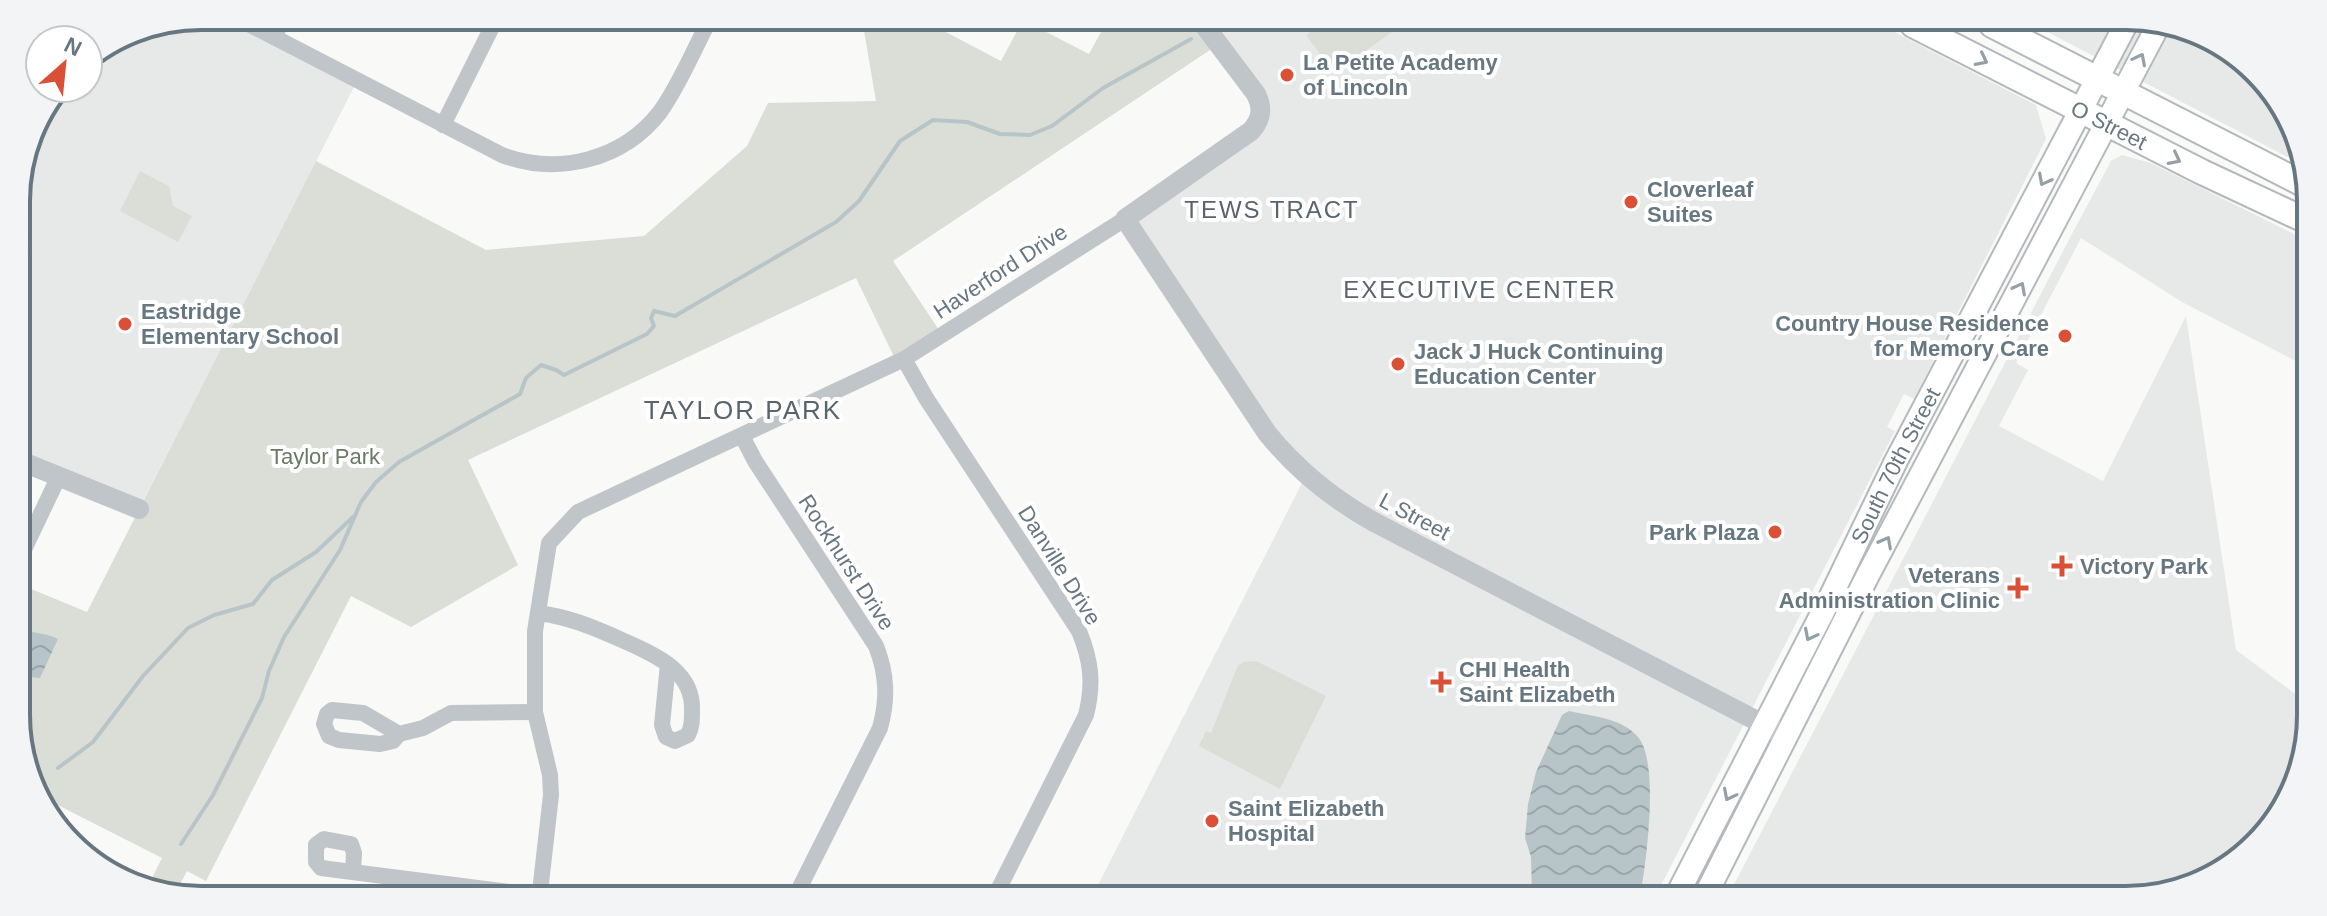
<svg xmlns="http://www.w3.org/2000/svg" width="2327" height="916" viewBox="0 0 2327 916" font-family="Helvetica,sans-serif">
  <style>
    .built { fill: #e7e9e8 }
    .green { fill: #daded7 }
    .water { fill: url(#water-waves) }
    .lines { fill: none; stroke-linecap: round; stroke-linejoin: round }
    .stream { stroke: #b8c5c8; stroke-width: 4 }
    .secondary-casing { stroke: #b3b9bd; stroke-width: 26 }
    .primary-casing { stroke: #b2b8bb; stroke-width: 28 }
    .minor { stroke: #c0c5c9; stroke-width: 16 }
    .tertiary { stroke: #c0c5c9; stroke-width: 20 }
    .secondary { stroke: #fff; stroke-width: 22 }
    .primary { stroke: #fff; stroke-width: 24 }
    .oneway { stroke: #94a0a7 }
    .poi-dot { fill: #da5037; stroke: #fff; stroke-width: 3 }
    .labels { text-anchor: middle; stroke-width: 8; stroke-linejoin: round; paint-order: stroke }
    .poi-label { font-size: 22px; font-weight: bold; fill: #667781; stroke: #fff; text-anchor: start }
    .street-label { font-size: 22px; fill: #667781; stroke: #fff }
    .park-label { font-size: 22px; fill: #6a7965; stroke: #fff }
    .neighbourhood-label { font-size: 24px; letter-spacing: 2px; fill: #58656c; stroke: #fff }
    .quarter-label { font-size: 26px; letter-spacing: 2px; fill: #58656c; stroke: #fff }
    .rim { fill: none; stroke: #667781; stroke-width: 4 }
  </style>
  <defs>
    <pattern id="water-waves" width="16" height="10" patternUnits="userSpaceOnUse" patternTransform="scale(2)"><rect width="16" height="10" fill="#b8c5c8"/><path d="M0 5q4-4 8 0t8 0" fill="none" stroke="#99a5a8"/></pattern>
  </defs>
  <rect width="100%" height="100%" fill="#f9f9f7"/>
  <g class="built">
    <path d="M201 16H233L357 81 139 509 18 460 16 189 35 120 59 88H88V57L131 30Z"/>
    <path d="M1201 21 1879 24 2036 105 2046 139 1914 399 1904 394 1887 427 1895 431 1655 897 1093 895 1306 475 1125 219 1260 120Z"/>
    <path d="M2034 25 2186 26 2265 79 2305 166Z"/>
    <path d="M2122 155 2151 163 2308 241 2307 367 2182 302 2081 238 2016 363 2028 370 1999 426 2103 481 2186 316 2236 650 2302 699 2301 775 2238 862 2137 900 1727 898 2073 232 2111 161Z"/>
  </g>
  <g class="green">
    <path d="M862 19 923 20 1001 61 1023 20 1089 54 1107 21H1201L1219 44 893 261 943 336 897 363 856 278 468 460 518 565 411 627 351 596 206 881 187 871 177 890H146L162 858 42 797 19 750V584L87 612 316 161 486 250 644 236 747 146 768 103 876 101Z"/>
    <path d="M1324 22H1380L1395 30 1334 73 1306 35Z"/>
    <path d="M140 171 169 186 173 206 192 216 178 242 120 211Z"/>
    <path d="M1256 661 1326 696 1280 789 1199 746 1206 731 1211 733 1238 665 1244 662Z"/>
  </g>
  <g class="water">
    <path d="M19 628C32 634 45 632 58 639L40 678 29 677V663L19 658Z"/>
    <path d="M1569 711C1591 716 1623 718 1638 737 1660 763 1646 864 1640 897H1532L1531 857 1525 838 1528 804 1536 772 1562 715Z"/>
  </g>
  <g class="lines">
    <g class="stream">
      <path d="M58 768 93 742 143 676 188 628 214 615 253 604 272 580 316 552 353 517"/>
      <path d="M181 844 213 795 262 698 269 671 284 637 340 550 361 502 376 482 399 462 520 394 526 378 541 365 556 370 564 375 647 334 654 326 651 318 654 311 675 316 836 222 859 201 900 141 933 120 967 122 1000 134 1030 135 1052 126 1103 88 1191 39"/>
    </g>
    <g class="secondary-casing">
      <g id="secondary">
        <path id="s1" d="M1676 897 1830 598 1896 461 2125 26"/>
        <path d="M1704 898 1868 575 2158 26"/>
      </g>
    </g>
    <g class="primary-casing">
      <g id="primary">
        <path id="s2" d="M1913 25 2202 172 2309 222"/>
        <path d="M1992 25 2309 187"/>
      </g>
    </g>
    <g class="minor">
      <path d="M233 16 502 155C558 176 623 160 660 112 680 84 694 49 710 19"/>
      <path d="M274 37 285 16"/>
      <path d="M443 125 497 17"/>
      <path d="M904 359 926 398 1079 631C1091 660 1094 684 1086 715L996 894"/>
      <path d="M742 436 755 461 876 646C887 674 888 699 880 728L797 893"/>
      <path d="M2305 511V480"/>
      <path d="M18 562 59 476"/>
      <path d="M538 613C569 617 593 627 622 640 653 654 694 670 692 711 692 720 692 727 688 735L675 741 666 737 662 725 668 664"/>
      <path d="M399 734 363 713 332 710 327 714 324 724 329 736 339 740 380 744 393 741 399 734 423 728 451 713 535 712"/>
      <path d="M353 872 354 853 351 844 324 839 316 845V862L321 868 510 892"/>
      <path d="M540 892 551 795 550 775 535 712V631L549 543 578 512 904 359 1125 219"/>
    </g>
    <g class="tertiary">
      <path d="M1201 21 1256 94C1263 108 1262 119 1251 131L1125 219 1267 433C1297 470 1333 499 1374 522L1786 736"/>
      <path d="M18 460 139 509"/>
    </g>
    <use href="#secondary" class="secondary"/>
    <use href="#primary" class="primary"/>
  </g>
  <defs><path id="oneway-chevron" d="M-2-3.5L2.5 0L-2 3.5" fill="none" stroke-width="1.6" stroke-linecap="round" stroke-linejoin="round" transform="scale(2)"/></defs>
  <g class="oneway">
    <use href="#oneway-chevron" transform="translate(2140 59) rotate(-63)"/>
    <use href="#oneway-chevron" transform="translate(1982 60) rotate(27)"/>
    <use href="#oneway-chevron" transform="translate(2175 159) rotate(27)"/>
    <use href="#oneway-chevron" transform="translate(2044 180) rotate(118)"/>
    <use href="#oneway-chevron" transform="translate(2020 288) rotate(-62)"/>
    <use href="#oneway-chevron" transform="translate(1886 542) rotate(-62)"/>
    <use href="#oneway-chevron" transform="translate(1810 635) rotate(117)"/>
    <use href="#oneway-chevron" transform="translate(1729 795) rotate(117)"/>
  </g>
  <g class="poi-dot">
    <circle cx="1287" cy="75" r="8"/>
    <circle cx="1631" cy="202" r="8"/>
    <circle cx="125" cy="324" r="8"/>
    <circle cx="2065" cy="336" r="8"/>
    <circle cx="1398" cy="364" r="8"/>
    <circle cx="1775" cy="532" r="8"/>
    <path d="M2058 554h8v8h8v8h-8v8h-8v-8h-8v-8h8z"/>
    <path d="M2014 576h8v8h8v8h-8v8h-8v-8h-8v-8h8z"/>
    <path d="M1437 670h8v8h8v8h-8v8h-8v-8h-8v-8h8z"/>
    <circle cx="1212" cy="821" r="8"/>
  </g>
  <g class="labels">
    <g class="poi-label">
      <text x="1303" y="70">La Petite Academy<tspan x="1303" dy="25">of Lincoln</tspan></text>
      <text x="1647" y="197">Cloverleaf<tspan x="1647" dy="25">Suites</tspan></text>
      <text x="141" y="319">Eastridge<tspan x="141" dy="25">Elementary School</tspan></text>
      <text x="2049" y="331" text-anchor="end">Country House Residence<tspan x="2049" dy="25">for Memory Care</tspan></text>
      <text x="1414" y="359">Jack J Huck Continuing<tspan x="1414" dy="25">Education Center</tspan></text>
      <text x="1759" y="540" text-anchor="end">Park Plaza</text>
      <text x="2080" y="574">Victory Park</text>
      <text x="2000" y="583" text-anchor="end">Veterans<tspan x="2000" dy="25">Administration Clinic</tspan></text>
      <text x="1459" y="677">CHI Health<tspan x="1459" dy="25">Saint Elizabeth</tspan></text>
      <text x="1228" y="816">Saint Elizabeth<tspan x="1228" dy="25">Hospital</tspan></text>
    </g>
    <g class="street-label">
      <text dy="8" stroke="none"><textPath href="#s2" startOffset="220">O Street</textPath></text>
      <text transform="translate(1000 271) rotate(-33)" y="8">Haverford Drive</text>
      <text dy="8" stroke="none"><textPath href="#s1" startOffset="484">South 70th Street</textPath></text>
      <text transform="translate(1415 516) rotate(28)" y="8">L Street</text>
      <text transform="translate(847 562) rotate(57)" y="8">Rockhurst Drive</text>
      <text transform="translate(1060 565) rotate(58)" y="8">Danville Drive</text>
    </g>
    <g class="park-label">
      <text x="325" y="464">Taylor Park</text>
    </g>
    <g class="neighbourhood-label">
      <text x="1272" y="218">TEWS TRACT</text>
      <text x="1480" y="298">EXECUTIVE CENTER</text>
    </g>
    <g class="quarter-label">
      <text x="743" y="419">TAYLOR PARK</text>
    </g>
  </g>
  <path d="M0 0H2327V916H0ZM201 30H2126A171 171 0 0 1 2297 201V715A171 171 0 0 1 2126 886H201A171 171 0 0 1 30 715V201A171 171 0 0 1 201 30Z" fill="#f3f4f5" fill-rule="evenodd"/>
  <path class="rim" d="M201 30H2126A171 171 0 0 1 2297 201V715A171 171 0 0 1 2126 886H201A171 171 0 0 1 30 715V201A171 171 0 0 1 201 30Z"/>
  <g transform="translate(64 64) rotate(27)"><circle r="38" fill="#ffffff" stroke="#c2c9cd" stroke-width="2"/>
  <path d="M0-6L14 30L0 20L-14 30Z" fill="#da5037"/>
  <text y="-12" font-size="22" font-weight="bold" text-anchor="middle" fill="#667781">N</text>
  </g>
</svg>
